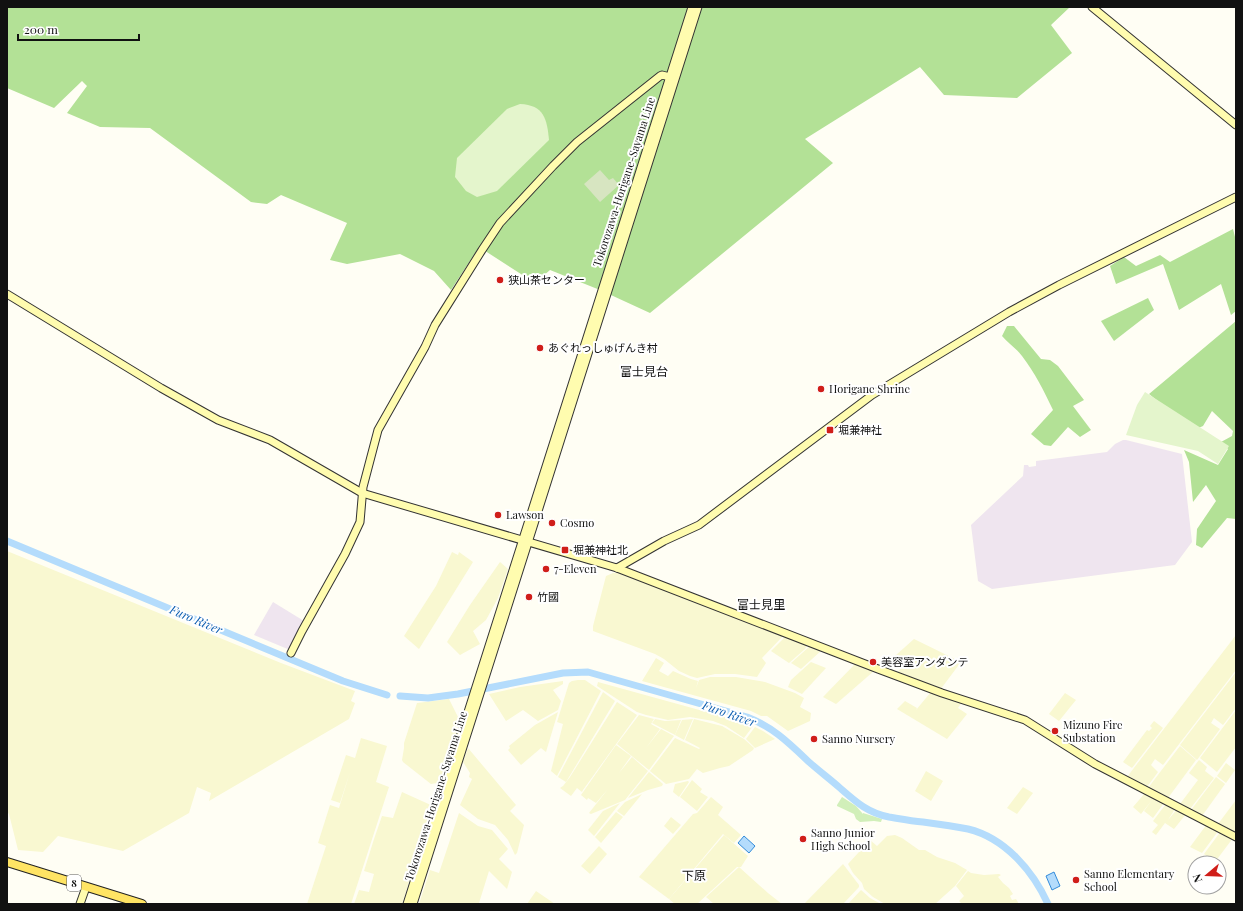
<svg xmlns="http://www.w3.org/2000/svg" width="1243" height="911" viewBox="0 0 1243 911" font-family="'Playfair Display','Noto Sans JP',serif">
  <style>
    .industrial { fill: #efe5ef }
    .farmland { fill: #f9f8d1 }
    .green { fill: #d1efb9 }
    .forest { fill: #b3e196 }
    .cemetery { fill: #d7e5c1 }
    .pitch { fill: #e4f5cc }
    .water { fill: #b4dcfc; stroke: #338cda }
    .lines { fill: none; stroke-linecap: round; stroke-linejoin: round }
    .river { stroke: #b4dcfc; stroke-width: 7 }
    .secondary-casing { stroke: #333; stroke-width: 9 }
    .primary-casing { stroke: #222; stroke-width: 10 }
    .secondary { stroke: #fffcaf; stroke-width: 7 }
    .primary { stroke: #ffe464; stroke-width: 8 }
    .poi-dot { fill: #d01e19; stroke: #fff; stroke-width: 1.5 }
    .labels { text-anchor: middle; stroke-width: 4; stroke-linejoin: round; paint-order: stroke }
    .shield { fill: #fff; stroke: #585858; stroke-width: 1 }
    .shield-label { font-size: 10px; font-weight: bold; fill: #111 }
    .street-label { font-size: 11px; fill: #111; stroke: #fff }
    .poi-label { font-size: 11px; fill: #111; stroke: #fff; text-anchor: start }
    .neighbourhood-label { font-size: 12px; fill: #111; stroke: #fff }
    .water-label { font-size: 12px; font-style: italic; fill: #0c5db1; stroke: #fff }
  </style>
  <rect width="100%" height="100%" fill="#fffef4"/>
  <g class="industrial">
    <path d="M1123 440H1126L1182 454 1192 542 1175 565 992 589 978 581 971 525 1023 476 1024 465H1028L1029 467 1036 466V461L1107 452 1115 444Z"/>
    <path d="M273 602 304 621 290 650 254 635Z"/>
  </g>
  <g class="farmland">
    <path d="M7 551 281 663 355 691 351 701 355 703 349 719 209 801 211 793 197 787 189 813 123 851 58 836 43 852 18 850 9 814 7 812Z"/>
    <path d="M452 552 458 555 459 552 473 562 419 649 404 636 436 586Z"/>
    <path d="M500 562 508 569 498 598 486 620 473 631 480 644 460 655 447 642 470 605Z"/>
    <path d="M621 572 784 635 762 658 766 663 757 677 735 674H715L697 678 690 676 679 671 664 659 655 654 593 631V626L606 576 613 573Z"/>
    <path d="M1236 635V670L1163 765 1155 759 1151 765 1158 772 1147 787 1127 777Z"/>
    <path d="M786 636 808 644 805 649 789 663 771 651Z"/>
    <path d="M914 639 961 662 940 690 896 674 907 661 895 656Z"/>
    <path d="M811 645 822 650 801 669 791 663Z"/>
    <path d="M656 658 664 663 659 671 668 676 673 671 691 679 698 681 696 688 699 680 710 677H736L765 682 795 693 804 698 800 707 811 713 810 721 788 731 767 716H761L751 711 642 681Z"/>
    <path d="M811 662 826 668 802 694 788 687 791 680Z"/>
    <path d="M856 663 874 671 836 704 823 697Z"/>
    <path d="M1236 672V708L1223 725 1214 718 1211 723 1220 729 1197 760 1180 745Z"/>
    <path d="M578 680H585L601 691 557 776 551 771 563 724 557 722 569 683 572 681Z"/>
    <path d="M563 681V684L553 690 561 701 558 710 538 721 523 710 506 721 489 694 520 687Z"/>
    <path d="M598 682 732 719 753 726 744 738 726 726 713 721 690 717 668 720 646 715 637 712 597 686Z"/>
    <path d="M603 692 615 701 566 782 558 777Z"/>
    <path d="M931 692 962 702 958 708 967 714 947 739 897 709 905 701 917 708 916 710Z"/>
    <path d="M1065 693 1076 700 1059 721 1049 714Z"/>
    <path d="M449 699 460 721 441 781 437 783 431 784 403 762 402 760 404 748V743L417 703Z"/>
    <path d="M617 702 637 715 583 790 582 792 577 788 571 796 560 788 563 786 570 777Z"/>
    <path d="M1236 710V747L1217 772 1200 758Z"/>
    <path d="M558 712 546 752 541 748 521 765 508 750 510 748 509 746 535 725Z"/>
    <path d="M639 715 654 719 651 724 660 729 646 748 661 729 674 736 649 770 617 744Z"/>
    <path d="M655 719 665 721 681 720 675 735 652 723Z"/>
    <path d="M693 719 684 740 675 735 682 720Z"/>
    <path d="M694 719 722 726 744 739 754 748 753 750 729 766 720 768 703 773 697 769 689 779 666 784 650 771 675 738 699 749 700 748 685 740Z"/>
    <path d="M1154 721 1163 728 1132 768 1123 762 1147 730 1149 731 1152 728 1150 726Z"/>
    <path d="M755 727 763 731 775 739 755 748 746 739Z"/>
    <path d="M361 738 387 746 376 782 389 787 351 904H307L326 846 318 843 330 805 339 808 350 772 340 803 331 800 346 755 355 758Z"/>
    <path d="M616 745 631 756 619 773 632 757 648 771 625 800 591 814 589 813 608 789 596 803 588 798 587 800 581 795Z"/>
    <path d="M1180 746 1196 760 1168 798 1148 788Z"/>
    <path d="M468 748 516 805 510 811 524 825 517 853 515 855 508 840 495 825 478 819 460 805 472 779 469 777 470 773 463 762Z"/>
    <path d="M1199 760 1207 767 1205 771 1214 778 1190 809 1180 804 1198 780 1189 773Z"/>
    <path d="M1226 763 1235 770 1226 783 1217 776Z"/>
    <path d="M926 771 943 781 931 801 915 791Z"/>
    <path d="M649 772 663 784 662 786 648 790 628 798Z"/>
    <path d="M1216 777 1225 784 1202 816 1191 810Z"/>
    <path d="M692 780 702 789 700 792 708 797 697 811 680 797Z"/>
    <path d="M688 781 689 782 679 797 673 792 675 784Z"/>
    <path d="M1023 787 1033 793 1017 814 1007 808Z"/>
    <path d="M402 792 433 806 402 904H354L359 890 369 892 374 874 364 871 374 839 382 816 393 818Z"/>
    <path d="M1145 793 1164 803 1153 818 1144 811 1152 800 1141 814 1133 807Z"/>
    <path d="M642 794 624 816 617 811 625 802Z"/>
    <path d="M711 797 723 807 718 815 741 835 734 843 723 834 669 899 639 877 693 814 697 813Z"/>
    <path d="M1236 800V834L1218 824Z"/>
    <path d="M620 803 594 836 588 830 603 811Z"/>
    <path d="M1166 804 1175 809 1168 820 1178 808 1186 814 1174 829 1165 823 1156 835 1152 832 1158 825 1153 821Z"/>
    <path d="M616 812 623 817 601 843 595 837Z"/>
    <path d="M459 813 478 826 492 830 508 849 499 859 512 872 507 889 489 871 479 903 481 904H419L430 870 439 873Z"/>
    <path d="M671 817 681 825 673 834 664 826Z"/>
    <path d="M1207 824 1219 830 1202 853 1190 847Z"/>
    <path d="M1221 831 1233 838 1215 862 1204 854Z"/>
    <path d="M724 835 748 856 741 867H737L697 904H675L669 899Z"/>
    <path d="M895 835 902 838 919 850H925L937 857 955 863 967 870 955 886 935 904H885L873 897 864 889 862 883 853 873 848 864 870 840 877 846 887 836Z"/>
    <path d="M599 846 607 854 590 874 581 866Z"/>
    <path d="M843 864 859 885V887L843 904H804Z"/>
    <path d="M739 867 768 893 782 904H714L706 897Z"/>
    <path d="M968 871 971 873 984 875 999 874 1001 875 998 877 1003 883 1009 888 1013 894 1010 896 1012 900 1016 899 1019 904H962L959 901 964 896 956 886Z"/>
    <path d="M861 890 870 898 881 904H848Z"/>
    <path d="M536 891 555 904H527Z"/>
  </g>
  <path class="green" d="M842 797 856 806 863 814V813L882 819 881 822 874 821 860 822 856 819 854 814 837 806V805Z"/>
  <g class="forest">
    <path d="M7 7H1070L1051 25 1072 53 1017 98 944 95 920 67 805 139 833 163 650 313 600 290 550 270 535 283 479 247 451 290 434 271 400 254 347 264 330 260 347 223 281 195 267 204 251 202 150 128 100 127 67 113 87 86 82 81 54 108 7 88Z"/>
    <path d="M1233 229 1236 241V311L1231 315 1221 284 1179 310 1163 264 1116 284 1110 266 1124 257 1136 266 1160 255 1170 262Z"/>
    <path d="M1148 298 1154 310 1114 341 1101 321Z"/>
    <path d="M1236 321V519L1227 518 1202 548 1196 545 1197 529 1216 501 1206 485 1193 502 1189 462 1184 450 1218 465 1228 449 1221 442 1232 436 1233 431 1212 411 1203 426 1194 430 1149 394Z"/>
    <path d="M1007 326H1014L1041 359 1050 360 1058 366 1084 400 1073 406 1091 430 1080 437 1068 427 1051 446 1044 445 1031 434 1053 410C1044 391 1035 373 1022 356 1016 348 1008 343 1002 336Z"/>
  </g>
  <path class="cemetery" d="M600 170 609 180 613 178 619 185 600 202 584 184Z"/>
  <g class="pitch">
    <path d="M520 104C544 105 547 119 549 140L497 191 477 197 466 191 455 177 457 158 507 109Z"/>
    <path d="M1145 392 1229 446 1218 464 1198 451 1126 435 1137 405Z"/>
  </g>
  <g class="water">
    <path d="M744 836 755 846 749 853 738 843Z"/>
    <path d="M1054 872 1060 886 1052 890 1046 876Z"/>
  </g>
  <g class="lines">
    <g class="river">
      <path d="M7 541 343 681 387 695"/>
      <path d="M400 696 428 698 458 694 563 673 588 672 747 717C773 727 789 743 809 762 819 771 830 779 840 788 856 802 868 813 889 817 901 819 911 821 923 822 938 824 953 826 968 829 1005 838 1033 871 1048 904"/>
    </g>
    <g class="secondary-casing">
      <g id="secondary">
        <path d="M1092 7 1236 125"/>
        <path d="M7 294 161 388 218 420 270 440 362 493 617 568 878 669 942 693 1025 720 1095 764 1236 837"/>
        <path d="M617 568 664 541 699 525 872 395 1009 312 1059 285 1236 197"/>
        <path d="M291 653 302 631 345 554 360 522 363 487 378 430 425 347 435 325 482 250 500 223 553 166 577 142 660 76 662 75 670 77"/>
        <path d="M80 904 86 887"/>
        <path d="M407 904 692 7"/>
        <path d="M413 904C508 605 604 306 698 7"/>
      </g>
    </g>
    <g class="primary-casing">
      <path id="primary" d="M7 862 142 904"/>
    </g>
    <use href="#secondary" class="secondary"/>
    <use href="#primary" class="primary"/>
  </g>
  <g class="poi-dot">
    <circle cx="500" cy="280" r="4"/>
    <circle cx="540" cy="348" r="4"/>
    <circle cx="821" cy="389" r="4"/>
    <rect x="826" y="426" width="8" height="8" rx="2"/>
    <circle cx="498" cy="515" r="4"/>
    <circle cx="552" cy="523" r="4"/>
    <rect x="561" y="546" width="8" height="8" rx="2"/>
    <circle cx="546" cy="569" r="4"/>
    <circle cx="529" cy="597" r="4"/>
    <circle cx="873" cy="662" r="4"/>
    <circle cx="1055" cy="731" r="4"/>
    <circle cx="814" cy="739" r="4"/>
    <circle cx="803" cy="839" r="4"/>
    <circle cx="1076" cy="880" r="4"/>
  </g>
  <g class="labels">
    <rect class="shield" x="67" y="875" width="14" height="16" rx="3"/>
    <g class="shield-label">
      <text x="74" y="887">8</text>
    </g>
    <g class="street-label">
      <text transform="translate(624 182) rotate(-72)" y="4">Tokorozawa-Horigane-Sayama Line</text>
      <text transform="translate(436 796) rotate(-72)" y="4">Tokorozawa-Horigane-Sayama Line</text>
    </g>
    <g class="poi-label">
      <text x="508" y="284">狭山茶センター</text>
      <text x="548" y="352">あぐれっしゅげんき村</text>
      <text x="829" y="393">Horigane Shrine</text>
      <text x="838" y="434">堀兼神社</text>
      <text x="506" y="519">Lawson</text>
      <text x="560" y="527">Cosmo</text>
      <text x="573" y="554">堀兼神社北</text>
      <text x="554" y="573">7-Eleven</text>
      <text x="537" y="601">竹國</text>
      <text x="881" y="666">美容室アンダンテ</text>
      <text x="1063" y="729">Mizuno Fire<tspan x="1063" dy="13">Substation</tspan></text>
      <text x="822" y="743">Sanno Nursery</text>
      <text x="811" y="837">Sanno Junior<tspan x="811" dy="13">High School</tspan></text>
      <text x="1084" y="878">Sanno Elementary<tspan x="1084" dy="13">School</tspan></text>
    </g>
    <g class="neighbourhood-label">
      <text x="644" y="376">富士見台</text>
      <text x="761" y="609">富士見里</text>
      <text x="694" y="880">下原</text>
    </g>
    <g class="water-label">
      <text transform="translate(196 620) rotate(23)" y="4">Furo River</text>
      <text transform="translate(729 714) rotate(19)" y="4">Furo River</text>
    </g>
  </g>
  <rect width="1243" height="911" fill="none" stroke="#111111" stroke-width="16"/>
  <g transform="translate(1207 875) rotate(251)"><circle r="19" fill="#ffffff" stroke="#a0a0a0"/>
  <path d="M0-3L7 15L0 10L-7 15Z" fill="#d01e19"/>
  <text y="-6" font-size="11" font-weight="bold" text-anchor="middle" fill="#111111">N</text>
  </g>
  <path d="M18 34v6h121v-6" fill="none" stroke="#111111" stroke-width="2"/>
  <text x="24" y="34" font-size="12" fill="#111111" stroke="#ffffff" stroke-width="3" paint-order="stroke">200 m</text>
</svg>
